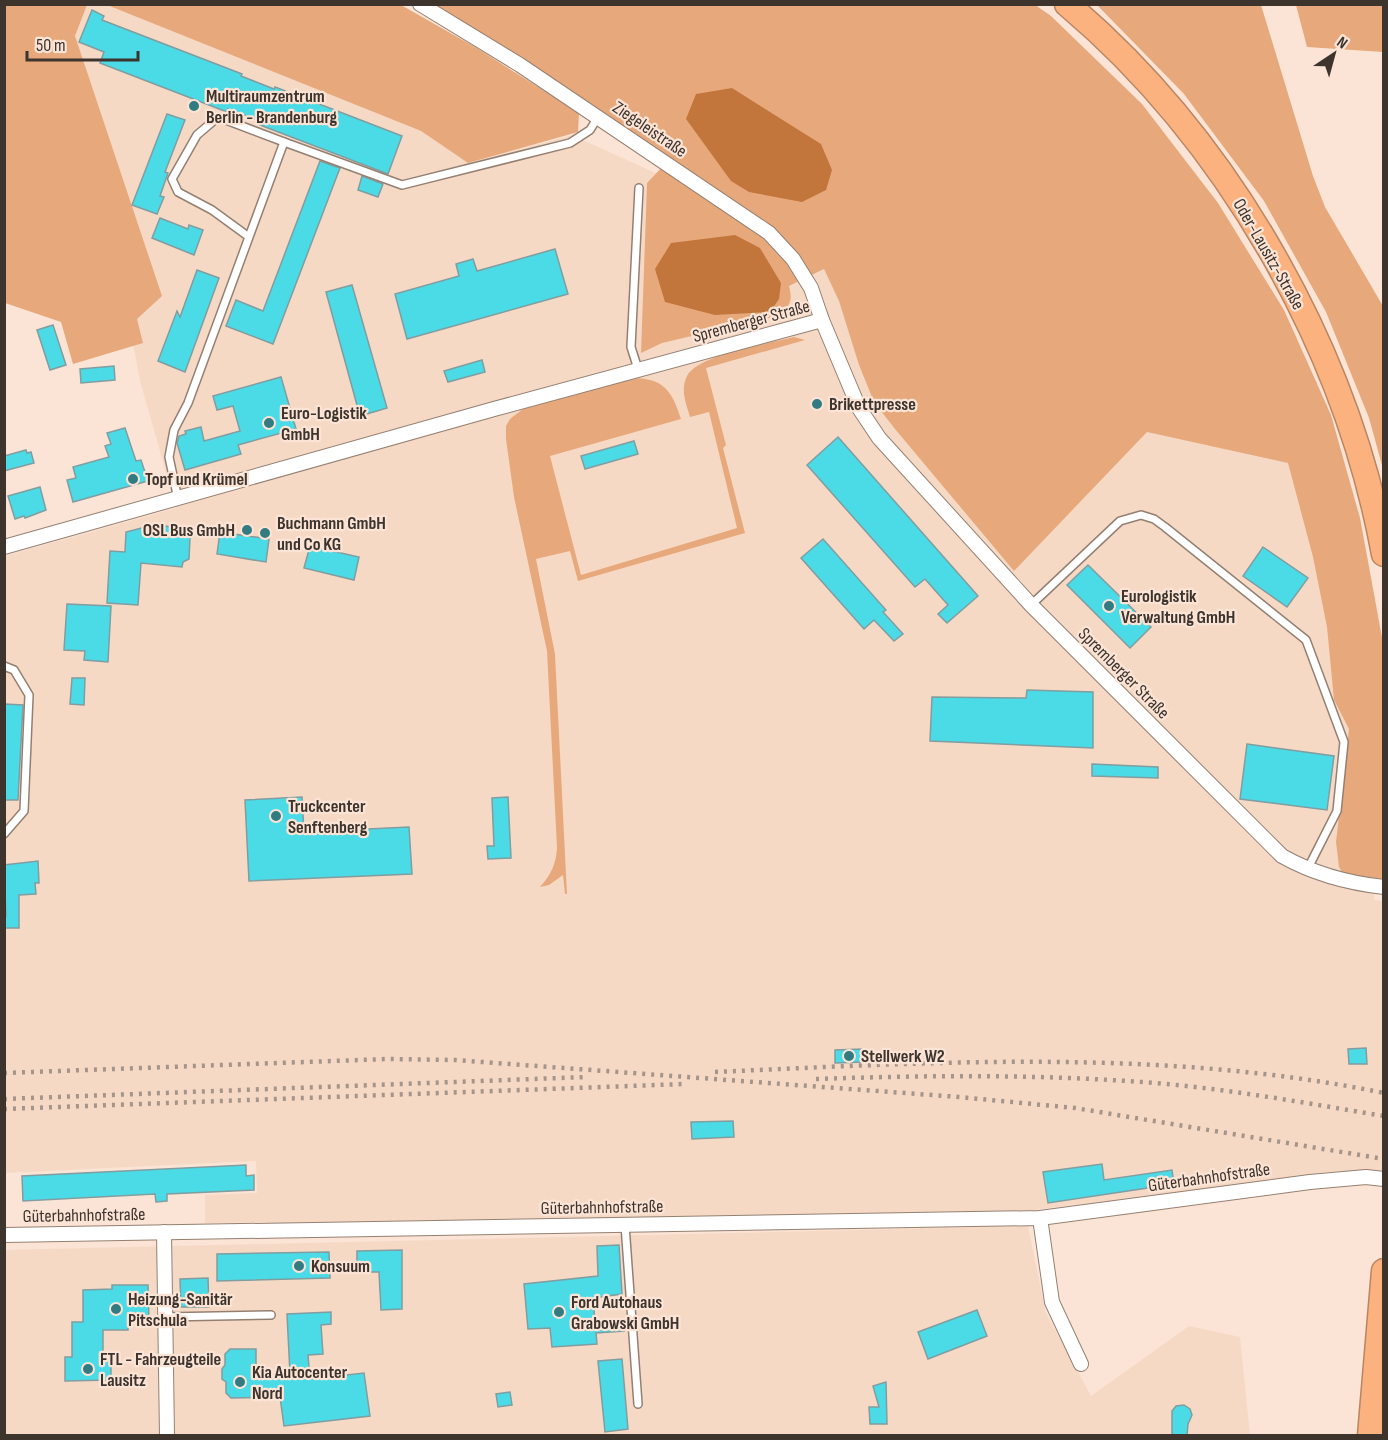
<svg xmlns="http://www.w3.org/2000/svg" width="1388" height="1440" viewBox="0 0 1388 1440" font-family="'Sofia Sans Condensed',sans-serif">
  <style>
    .built { fill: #f6d9c5 }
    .green { fill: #e7a97c }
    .water { fill: #c2763b }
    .building { fill: #4adbe7; stroke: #809da0; stroke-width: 1.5 }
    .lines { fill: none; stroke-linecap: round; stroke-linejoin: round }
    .lane-casing { stroke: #948072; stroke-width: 10 }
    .street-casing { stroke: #948072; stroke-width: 16 }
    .highway-casing { stroke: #b88663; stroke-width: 27 }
    .lane { stroke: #fff; stroke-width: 7 }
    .street { stroke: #fff; stroke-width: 14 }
    .highway { stroke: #fbb27f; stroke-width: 24 }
    .rail { stroke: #a49489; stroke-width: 4.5; stroke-dasharray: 3 6; stroke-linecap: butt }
    .poi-dot { fill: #327b81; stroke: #fbe4d5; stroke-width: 2 }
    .labels { text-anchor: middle; stroke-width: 4.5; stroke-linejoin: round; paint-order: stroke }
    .poi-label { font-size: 18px; font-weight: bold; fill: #3d342e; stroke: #fbe4d5; text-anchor: start }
    .street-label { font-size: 18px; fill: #3d342e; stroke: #fbe4d5 }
  </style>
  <rect width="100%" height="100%" fill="#fbe4d5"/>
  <g class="built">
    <path d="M87 5H107L421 131 468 163 572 135 741 212 805 279 824 269 1246 282 1381 758 1374 900 1384 901 1383 1170 1327 1172 1197 1191 1030 1210 888 1216 266 1226V1222L205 1223V1195L257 1193 256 1161 5 1173V556L176 508 140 381 75 36Z"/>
    <path d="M1028 1226 1046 1313 1091 1396 1189 1326 1240 1337 1250 1435H5L4 1250Z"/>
  </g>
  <g class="green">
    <path d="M5 4 87 5 75 36 162 296 137 319 143 343 73 364 61 322 5 303Z"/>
    <path d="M1034 4 1051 16 1142 104 1218 203 1284 310 1331 415 1360 518 1383 643V879L1343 874 1339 867 1336 842 1349 729 1334 700 1327 627 1313 557 1288 463 1147 432 1014 571 895 429 874 402 859 365 839 301 824 269 789 286C793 302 790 306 777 316L662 343 641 353 647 183 663 166 429 5Z"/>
    <path d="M107 5H401L475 47 579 113 578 132 468 163 421 131Z"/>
    <path d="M1097 5H1261L1313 176 1325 207 1383 306V469L1369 418 1326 312 1264 201 1184 94Z"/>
    <path d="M1296 5H1383V52L1307 47Z"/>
    <path d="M794 337 805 340 706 368 726 445 723 448 745 533 578 581 570 551 536 559 555 654 567 894H565L563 875 549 885 540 887C551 875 556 864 557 848L547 651 514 497 506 439V426L510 419 523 409 632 378C664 378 672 391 681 419L550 456 581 575 737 528 709 412 690 417C686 403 680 390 687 376 697 355 770 343 794 337Z"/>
  </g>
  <g class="water">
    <path d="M732 88 821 144 832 170 826 190 802 202 749 192 731 181 686 119 696 94Z"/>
    <path d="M735 235 760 248 781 283 779 299 770 312 715 315 665 302 655 269 671 243Z"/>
  </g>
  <g class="building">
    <path d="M92 10 104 16 102 20 242 74 241 76 274 89 275 87 402 136 388 174 260 125 261 121 228 109 227 112 100 63 104 52 79 42Z"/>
    <path d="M167 114 185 120 165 172 168 173 160 196 164 197 157 214 132 205Z"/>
    <path d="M320 161 340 168 273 344 226 326 236 300 263 311Z"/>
    <path d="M362 176 383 184 378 197 358 190Z"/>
    <path d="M160 218 188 229 189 225 203 230 194 255 152 238Z"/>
    <path d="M555 249 568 294 407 339 395 294 459 276 456 264 473 259 477 271Z"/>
    <path d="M197 270 219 278 185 372 158 361 177 311 180 317Z"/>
    <path d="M352 285 387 408 360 416 326 292Z"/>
    <path d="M53 325 66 365 50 370 37 330Z"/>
    <path d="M482 360 485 372 448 382 444 371Z"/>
    <path d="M114 366 115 380 81 383 80 369Z"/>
    <path d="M281 377 296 429 238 445 241 454 185 470 177 443 179 436 186 434 185 431 201 427 204 441 240 431 233 406 217 410 213 396Z"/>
    <path d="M125 428 136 461 141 460 148 481 73 502 67 480 76 478 73 467 109 457 105 446 111 444 107 433Z"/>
    <path d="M838 437 978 596 947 623 938 614 948 605 925 579 915 587 807 465Z"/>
    <path d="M634 441 638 454 585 469 581 456Z"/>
    <path d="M26 450 27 453 31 452 34 463 4 471V456Z"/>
    <path d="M40 487 46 510 25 518 24 516 15 519 8 496Z"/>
    <path d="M153 525 185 528V531L190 538 189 559 183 562 182 567 141 563 138 605 107 603 110 551 125 552 126 532Z"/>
    <path d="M220 532 269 539 266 562 217 554Z"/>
    <path d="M823 539 886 610 883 612 903 634 894 641 874 620 864 629 801 558Z"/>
    <path d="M310 546 359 557 354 580 304 568Z"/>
    <path d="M1263 547 1308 578 1287 607 1243 576Z"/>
    <path d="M1088 565 1151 627 1130 648 1067 585Z"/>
    <path d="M67 604 111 606 108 662 84 660 85 651 64 650Z"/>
    <path d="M72 678H85L84 705 70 704Z"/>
    <path d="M1027 690 1093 692V748L930 741 932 697 1026 698Z"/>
    <path d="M4 704 23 705 18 800H4Z"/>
    <path d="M1247 744 1334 756 1327 810 1240 799Z"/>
    <path d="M1092 764 1158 767V778L1092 776Z"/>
    <path d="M302 797 304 832 409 827 412 874 249 881 245 800Z"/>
    <path d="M508 797 511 858 488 859 487 846H494L492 798Z"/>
    <path d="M38 861 39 883H35L36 894 19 895V928H4V916H6L4 865Z"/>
    <path d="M1366 1048 1367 1064H1349L1348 1049Z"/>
    <path d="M863 1049 864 1062 835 1063V1050Z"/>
    <path d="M733 1121 734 1137 692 1139 691 1122Z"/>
    <path d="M1102 1164 1104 1180 1172 1170 1174 1184 1048 1203 1043 1172Z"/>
    <path d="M246 1165V1176L254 1175V1190L167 1194V1201L156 1202 155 1194 23 1201 22 1176Z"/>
    <path d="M619 1245 622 1294 593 1298 595 1322 623 1320 624 1331 596 1333 597 1344 552 1347 550 1328 528 1329 524 1284 598 1276 597 1246Z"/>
    <path d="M402 1250V1309L381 1310 379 1272H357V1251Z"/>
    <path d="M329 1252 330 1278 217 1281V1254Z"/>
    <path d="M208 1278 209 1307H181L180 1279Z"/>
    <path d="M112 1285H148L149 1322H128V1330H103V1357H111V1380L65 1381V1357H72V1322H83V1290L112 1289Z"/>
    <path d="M977 1310 987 1336 928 1359 918 1332Z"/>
    <path d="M331 1312V1324L321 1325 323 1354 308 1355 310 1379 364 1373 370 1416 284 1426 280 1397 231 1398 226 1393V1382L222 1379V1369L225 1365V1354L230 1349H256V1374H290L287 1314Z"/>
    <path d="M622 1359 628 1429 605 1432 598 1361Z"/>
    <path d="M886 1382 887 1424H870L869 1407H879L873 1386Z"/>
    <path d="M510 1392 512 1405 498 1407 496 1394Z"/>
    <path d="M1184 1405 1190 1409 1192 1415 1188 1424 1187 1436H1172V1411L1176 1406Z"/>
  </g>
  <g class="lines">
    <g class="lane-casing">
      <g id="lane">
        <path d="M284 142 402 185 570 143 590 130 598 117"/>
        <path d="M638 369 631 347 639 188"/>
        <path d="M178 499 169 457 174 430 188 403 249 237 212 210 178 192 172 179 197 135 218 117 284 142 249 237"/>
        <path d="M1031 605 1120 521 1141 515 1154 519 1165 527 1306 640 1344 742 1337 811 1307 870"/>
        <path d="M4 666 14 670 29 695 24 811 4 834"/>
        <path d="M625 1225 638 1404"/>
        <path d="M164 1317 271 1315"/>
      </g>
    </g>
    <g class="street-casing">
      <g id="street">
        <path d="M420 4 520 65 769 233 793 259 811 288 822 320 859 408 879 438 1031 605 1282 856C1314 874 1347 883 1384 887"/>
        <path d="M4 547 494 409 822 320"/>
        <path d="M1040 1218 1052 1302 1081 1364"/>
        <path d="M164 1232 167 1436"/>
        <path d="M4 1235 1040 1218 1310 1182 1366 1177 1384 1179"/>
      </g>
    </g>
    <g class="highway-casing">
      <g id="highway">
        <path d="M1067 4C1228 140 1346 347 1384 554"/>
        <path d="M1370 1436 1384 1271"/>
      </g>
    </g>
    <use href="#lane" class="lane"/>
    <use href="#street" class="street"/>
    <use href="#highway" class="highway"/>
    <g class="rail">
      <path d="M715 1072C937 1062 1164 1048 1384 1093"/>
      <path d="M4 1073 387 1059 455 1060 959 1097 1075 1108 1384 1159"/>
      <path d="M816 1079C933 1075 1050 1074 1167 1084 1240 1091 1312 1104 1384 1116"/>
      <path d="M4 1099 586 1077"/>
      <path d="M4 1109 684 1084"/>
    </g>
  </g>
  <g class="poi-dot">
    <circle cx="194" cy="106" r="6"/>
    <circle cx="817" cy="404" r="6"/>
    <circle cx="269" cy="423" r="6"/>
    <circle cx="133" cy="479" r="6"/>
    <circle cx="247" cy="530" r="6"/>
    <circle cx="265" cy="533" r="6"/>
    <circle cx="1109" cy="606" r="6"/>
    <circle cx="276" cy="816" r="6"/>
    <circle cx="849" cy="1056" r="6"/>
    <circle cx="299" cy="1266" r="6"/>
    <circle cx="116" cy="1309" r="6"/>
    <circle cx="559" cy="1312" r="6"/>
    <circle cx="88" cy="1369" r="6"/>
    <circle cx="240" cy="1382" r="6"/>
  </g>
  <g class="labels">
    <g class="poi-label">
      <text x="206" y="102">Multiraumzentrum<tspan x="206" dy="21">Berlin - Brandenburg</tspan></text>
      <text x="829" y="410">Brikettpresse</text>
      <text x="281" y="419">Euro-Logistik<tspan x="281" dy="21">GmbH</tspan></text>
      <text x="145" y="485">Topf und Krümel</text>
      <text x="277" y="529">Buchmann GmbH<tspan x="277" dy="21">und Co KG</tspan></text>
      <text x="235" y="536" text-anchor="end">OSL Bus GmbH</text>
      <text x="1121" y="602">Eurologistik<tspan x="1121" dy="21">Verwaltung GmbH</tspan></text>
      <text x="288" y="812">Truckcenter<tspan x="288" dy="21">Senftenberg</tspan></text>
      <text x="861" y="1062">Stellwerk W2</text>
      <text x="311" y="1272">Konsuum</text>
      <text x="128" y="1305">Heizung-Sanitär<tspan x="128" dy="21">Pitschula</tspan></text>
      <text x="571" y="1308">Ford Autohaus<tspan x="571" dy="21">Grabowski GmbH</tspan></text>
      <text x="100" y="1365">FTL - Fahrzeugteile<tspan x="100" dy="21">Lausitz</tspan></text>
      <text x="252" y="1378">Kia Autocenter<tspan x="252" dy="21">Nord</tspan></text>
    </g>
    <g class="street-label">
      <text transform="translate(650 129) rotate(34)" y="6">Ziegeleistraße</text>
      <text transform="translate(1269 254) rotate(60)" y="6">Oder-Lausitz-Straße</text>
      <text transform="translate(751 321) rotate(-15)" y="6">Spremberger Straße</text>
      <text transform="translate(1124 673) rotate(45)" y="6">Spremberger Straße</text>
      <text transform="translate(1209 1177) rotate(-8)" y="6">Güterbahnhofstraße</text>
      <text transform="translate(602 1207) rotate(-1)" y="6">Güterbahnhofstraße</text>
      <text transform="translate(84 1215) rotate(-1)" y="6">Güterbahnhofstraße</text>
    </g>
  </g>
  <rect width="1388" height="1440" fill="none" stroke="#3d342e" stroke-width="12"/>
  <g transform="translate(1334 54) rotate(36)" stroke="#fbe4d5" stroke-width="4.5" paint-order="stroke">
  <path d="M0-4.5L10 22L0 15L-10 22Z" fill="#3d342e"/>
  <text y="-9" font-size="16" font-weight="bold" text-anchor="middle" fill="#3d342e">N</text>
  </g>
  <path d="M27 51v9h111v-9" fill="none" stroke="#3d342e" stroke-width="3"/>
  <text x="36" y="51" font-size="18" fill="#3d342e" stroke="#fbe4d5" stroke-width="4.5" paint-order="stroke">50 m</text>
</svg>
